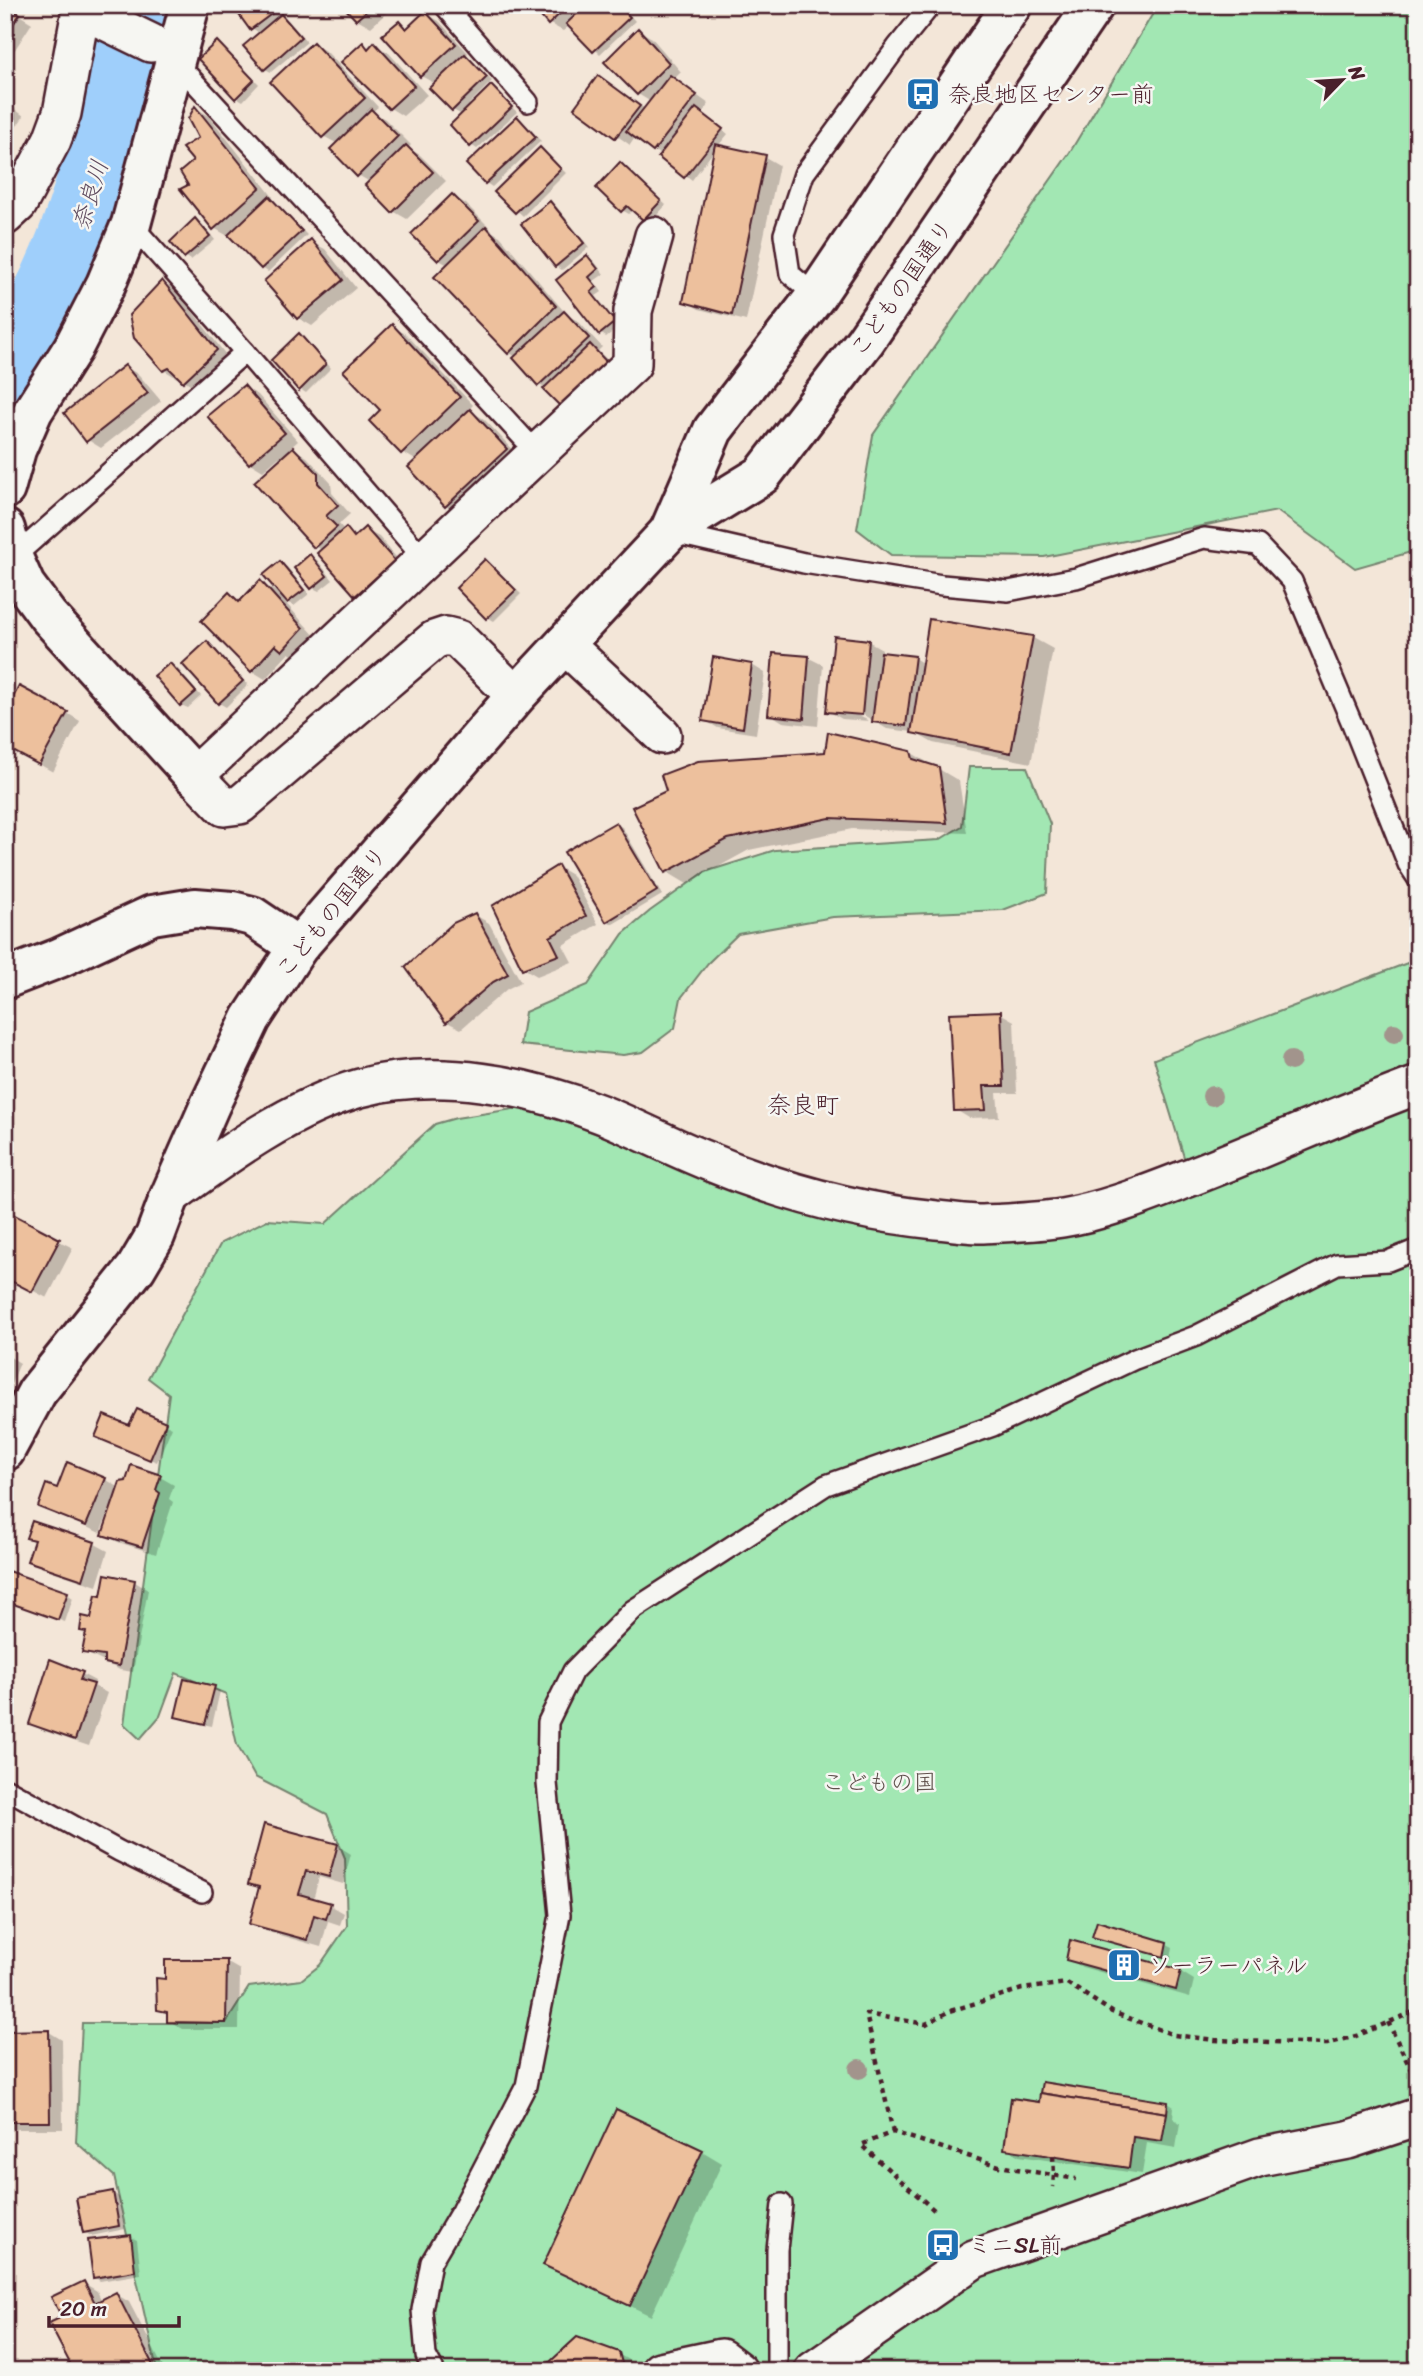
<svg xmlns="http://www.w3.org/2000/svg" width="1423" height="2376" viewBox="0 0 1423 2376" font-family="Sriracha,'Klee One',sans-serif">
  <style>
    .green { fill: #a2e7b3; stroke: #76836f; stroke-width: 2 }
    .water { fill: #9fcffb; stroke: #7d89a8; stroke-width: 2 }
    .shadow { fill: #0003 }
    .lines { fill: none; stroke-linecap: round; stroke-linejoin: round }
    .river { stroke: #9fcffb; stroke-width: 77 }
    .building { fill: #edc09d; stroke: #4a1f2b; stroke-width: 2 }
    .lane-casing { stroke: #4a1f2b; stroke-width: 24 }
    .street-casing { stroke: #4a1f2b; stroke-width: 42 }
    .secondary-casing { stroke: #4a1f2b; stroke-width: 44 }
    .path { stroke: #4a1f2b; stroke-width: 4.5; stroke-dasharray: 5 5; stroke-linecap: butt }
    .lane { stroke: #f6f6f2; stroke-width: 19 }
    .street { stroke: #f6f6f2; stroke-width: 37 }
    .secondary { stroke: #f6f6f2; stroke-width: 38 }
    .tree { fill: #a2948c }
    .labels { text-anchor: middle; stroke-width: 5; stroke-linejoin: round; paint-order: stroke }
    .poi-label { font-size: 23px; fill: #4a1f2b; stroke: #f6f6f2; text-anchor: start }
    .street-label { font-size: 23px; fill: #4a1f2b; stroke: #f6f6f2 }
    .park-label { font-size: 23px; fill: #60514d; stroke: #f6f6f2 }
    .water-label { font-size: 24px; font-style: italic; fill: #5f4b5f; stroke: #f6f6f2 }
    .neighbourhood-label { font-size: 24px; fill: #4a1f2b; stroke: #f6f6f2 }
  </style>
  <rect width="100%" height="100%" fill="#f3e6d8"/>
  <filter id="ink" filterUnits="userSpaceOnUse"><feTurbulence type="fractalNoise" baseFrequency=".0143" numOctaves="2"/><feDisplacementMap in="SourceGraphic" scale="14" xChannelSelector="R" yChannelSelector="G"/><feConvolveMatrix kernelMatrix="1 2 1 2 8 2 1 2 1" color-interpolation-filters="sRGB"/></filter>
  <g filter="url(#ink)">
    <g class="green">
      <path d="M1158 5H1418V550L1355 568 1277 511 1044 557 891 555 857 529 873 435 1070 152Z"/>
      <path d="M969 767H1027L1050 824 1047 893 1003 910 833 917 738 934 708 963 681 998 675 1028 643 1052 623 1055 520 1045 525 1012 588 985 623 934 650 911 705 872 775 850 939 840 962 826Z"/>
      <path d="M1418 959V2371H157L114 2176 76 2142 82 2023H226L249 1987 301 1980 320 1965 347 1926 345 1858 327 1814 255 1777 237 1745 226 1694 176 1673 160 1716 140 1739 124 1724 169 1394 148 1378 221 1243 267 1220 325 1224 435 1124 456 1118 526 1107 621 1143 809 1204 983 1233 1194 1190 1154 1059Z"/>
    </g>
    <path class="water" d="M89 165 111 177 94 232 69 292 5 398V349L51 275 75 216Z"/>
    <g class="shadow">
      <path d="M234 5H271L280 17 288 20 307 42 271 72 265 69 261 34 252 28Z"/>
      <path d="M345 5H395L371 27 357 19Z"/>
      <path d="M534 5H621L635 21 600 54 570 25 563 31 550 24Z"/>
      <path d="M5 6 32 23 5 65Z"/>
      <path d="M425 13 439 21 468 53 465 56 492 81 469 104 471 106 491 87 517 112 477 149 471 145 462 115 453 110 436 84 421 76 399 23 409 28Z"/>
      <path d="M638 30 652 38 681 72 674 79 709 104 702 113 728 134 718 146 765 157 779 165 746 321 699 309 685 301 716 148 692 180 636 136 630 145 577 107 599 77 645 109 651 102 638 94Z"/>
      <path d="M217 43 223 47 259 84 243 101 236 97Z"/>
      <path d="M313 44 327 52 378 107 372 112 385 119 411 145 408 148 420 155 446 181 407 219 393 211 370 182 358 175 338 144 323 136Z"/>
      <path d="M363 44 371 48 374 45 388 52 427 95 403 116 390 108Z"/>
      <path d="M5 102 24 116 5 142Z"/>
      <path d="M196 108 209 116 273 197 271 199 307 235 268 272 262 268 230 234 228 236 214 228 190 185 200 139Z"/>
      <path d="M517 119 541 141 492 187 486 183Z"/>
      <path d="M540 149 566 173 523 216 497 192Z"/>
      <path d="M621 164 666 205 650 223 633 209 629 214 622 210Z"/>
      <path d="M453 196 466 204 492 230 491 231 500 236 568 316 578 321 602 347 598 351 626 377 545 388 539 385 517 357 509 353 436 277 448 265 439 260 414 234Z"/>
      <path d="M550 203 556 206 589 247 562 270 556 266Z"/>
      <path d="M196 220 202 224 215 240 191 260 185 256Z"/>
      <path d="M311 242 325 249 356 288 312 326 298 318Z"/>
      <path d="M587 257 594 261 604 274 594 281 602 292 596 296 620 326 606 337 600 333 559 280Z"/>
      <path d="M163 282 176 290 229 359 197 389 180 377 177 378 164 370Z"/>
      <path d="M392 327 406 334 473 405 468 410 484 419 520 457 459 514 446 506 417 461 402 452 383 410Z"/>
      <path d="M299 335 305 339 331 368 306 393 300 389Z"/>
      <path d="M126 367 139 375 161 401 101 448 88 440Z"/>
      <path d="M244 387 258 395 298 441 291 447 307 457 331 483 332 493 350 514 339 524 345 531 358 536 365 530 379 537 407 570 370 603 356 595 322 550 315 546 281 460 279 457 263 471 250 463Z"/>
      <path d="M310 556 317 560 333 580 319 591 313 588 297 568Z"/>
      <path d="M485 561 521 594 494 621 487 617Z"/>
      <path d="M280 563 287 567 309 594 294 606 283 600 315 636 296 657 289 653 265 679 252 671 229 594 242 602 260 582 280 594Z"/>
      <path d="M1033 638 1053 649 1031 763 933 743 913 732 887 729 855 710 853 713 869 721 842 719 828 711 868 641 882 649V654L914 658 924 664Z"/>
      <path d="M207 643 213 646 248 685 226 707 219 703 184 664Z"/>
      <path d="M775 655 809 658 823 665 818 726 783 722 770 714Z"/>
      <path d="M5 660 11 663 5 679Z"/>
      <path d="M171 665 177 668 201 696 188 708 181 705Z"/>
      <path d="M752 665 765 673 756 734 718 728 704 720Z"/>
      <path d="M67 713 80 721 53 772 5 745Z"/>
      <path d="M910 752 959 781 967 833 852 829 749 850 687 884 667 872 634 807Z"/>
      <path d="M616 824 622 827 662 895 613 924 607 921Z"/>
      <path d="M558 867 572 875 598 924 563 945 572 962 537 976 523 968Z"/>
      <path d="M475 915 489 923 521 982 507 989 461 1029 447 1022Z"/>
      <path d="M1000 1013 1014 1021 1017 1093H997L999 1117 969 1118 956 1110Z"/>
      <path d="M59 1241 73 1248 47 1298 5 1276Z"/>
      <path d="M5 1354 20 1363 9 1389 5 1387Z"/>
      <path d="M138 1411 172 1427 157 1462 103 1440 130 1428Z"/>
      <path d="M160 1477 174 1485 169 1499 173 1502 156 1554 118 1542 104 1534 113 1510 110 1509 100 1533 40 1506 58 1491 105 1479 120 1488Z"/>
      <path d="M33 1523 95 1544 108 1551 97 1586 43 1568 29 1560 35 1541 29 1537Z"/>
      <path d="M106 1576 135 1582 148 1590 133 1672 120 1670 84 1652 88 1633 82 1630 93 1620 102 1598Z"/>
      <path d="M67 1594 73 1598 65 1622 7 1602Z"/>
      <path d="M82 1674 95 1681 94 1686 107 1693 89 1746 44 1731 31 1723Z"/>
      <path d="M214 1688 220 1691 212 1726 183 1720 177 1716Z"/>
      <path d="M265 1826 338 1846 351 1854 343 1884 319 1877 313 1900 330 1905 344 1913 340 1925 328 1921 321 1947 265 1931 251 1923 261 1889 250 1883Z"/>
      <path d="M1098 1923 1167 1944 1173 1947 1171 1959 1100 1940 1094 1936Z"/>
      <path d="M1072 1942 1181 1972 1194 1980 1190 1997 1082 1967 1068 1959Z"/>
      <path d="M226 1962 240 1970 239 2029H183L169 2021V2014L159 2009 167 1981Z"/>
      <path d="M49 2032 62 2040 63 2129H5V2033Z"/>
      <path d="M1168 2103 1174 2107 1173 2118 1180 2123 1176 2148 1147 2143 1142 2174 1019 2156 1006 2148 1041 2104Z"/>
      <path d="M702 2151 722 2163 651 2316 546 2265Z"/>
      <path d="M113 2193 119 2197 125 2229 91 2236 84 2232Z"/>
      <path d="M131 2237 137 2240 141 2274 100 2281 94 2277Z"/>
      <path d="M84 2283 97 2291 102 2301 116 2294 129 2302 165 2371H76L64 2318Z"/>
      <path d="M618 2354 632 2362 634 2371H542Z"/>
    </g>
    <g class="lines">
      <path class="river" d="M5 371C65 293 93 198 116 105 124 71 128 39 140 5"/>
    </g>
    <g class="building">
      <path d="M5 5 20 14 5 36Z"/>
      <path d="M232 5H269L274 12 250 30Z"/>
      <path d="M342 5H373L356 20Z"/>
      <path d="M531 5H569L548 25Z"/>
      <path d="M586 5H619L630 17 593 52 566 24Z"/>
      <path d="M425 11 456 44 420 77 382 35 399 21 406 29Z"/>
      <path d="M281 14 301 37 264 70 243 46Z"/>
      <path d="M638 28 669 63 637 95 604 62Z"/>
      <path d="M217 41 254 80 235 99 198 59Z"/>
      <path d="M313 42 365 98 322 138 270 82Z"/>
      <path d="M363 42 368 49 374 42 414 86 389 109 341 62Z"/>
      <path d="M465 54 487 77 452 111 429 88Z"/>
      <path d="M598 75 640 106 615 138 574 108Z"/>
      <path d="M670 75 697 95 653 152 626 131Z"/>
      <path d="M491 85 512 107 470 147 450 125Z"/>
      <path d="M195 106 260 188 213 230 180 189 188 185 180 172 193 161 182 148 198 138 188 119Z"/>
      <path d="M696 108 723 129 684 178 658 157Z"/>
      <path d="M371 109 398 136 357 177 330 149Z"/>
      <path d="M517 116 536 137 485 184 466 164Z"/>
      <path d="M715 144 766 155 732 315 683 302Z"/>
      <path d="M406 145 433 172 392 213 365 185Z"/>
      <path d="M540 147 561 169 515 213 494 192Z"/>
      <path d="M620 162 661 201 643 220 627 206 621 212 596 188Z"/>
      <path d="M452 194 479 221 438 261 411 234Z"/>
      <path d="M269 196 302 231 261 269 228 235Z"/>
      <path d="M550 201 584 243 555 267 521 224Z"/>
      <path d="M195 218 210 236 184 258 170 242Z"/>
      <path d="M486 226 556 306 508 354 434 277Z"/>
      <path d="M311 239 343 280 297 319 264 281Z"/>
      <path d="M587 255 598 269 589 277 597 287 591 292 615 322 599 335 556 280Z"/>
      <path d="M162 280 217 350 183 382 169 368 163 371 134 338 129 315Z"/>
      <path d="M564 311 589 338 538 386 513 358Z"/>
      <path d="M392 324 460 397 401 454 369 421 380 410 343 371Z"/>
      <path d="M299 333 326 364 299 391 271 360Z"/>
      <path d="M590 344 613 369 567 413 543 389Z"/>
      <path d="M125 365 148 393 86 442 64 413Z"/>
      <path d="M244 385 285 433 249 464 207 416Z"/>
      <path d="M470 409 507 449 445 507 408 467Z"/>
      <path d="M293 447 318 473V483L338 505 326 516 337 527 314 548 254 482Z"/>
      <path d="M346 527 354 537 365 527 395 561 355 596 317 553Z"/>
      <path d="M310 554 327 576 311 589 294 568Z"/>
      <path d="M485 559 516 590 486 619 456 588Z"/>
      <path d="M280 561 304 590 287 603 263 575Z"/>
      <path d="M260 580 303 628 282 651 275 645 251 672 201 621 229 592 239 602Z"/>
      <path d="M929 619 1033 636 1011 753 911 733Z"/>
      <path d="M834 636 869 640 862 715 826 712Z"/>
      <path d="M207 641 243 681 218 704 182 664Z"/>
      <path d="M881 652 915 656 906 726 872 722Z"/>
      <path d="M773 653 809 656 804 719 768 715Z"/>
      <path d="M713 657 752 664 743 728 702 721Z"/>
      <path d="M170 663 196 692 180 706 154 676Z"/>
      <path d="M19 686 68 712 39 765 5 747V713Z"/>
      <path d="M828 732 911 751 913 759 939 767 947 823 830 818 728 839 665 873 632 807 666 791 661 775 698 761 825 752Z"/>
      <path d="M616 822 657 891 606 922 564 852Z"/>
      <path d="M558 865 586 916 550 937 559 955 522 969 492 906Z"/>
      <path d="M475 913 508 974 493 982 446 1023 405 967 453 923Z"/>
      <path d="M1001 1011 1004 1086H984L986 1110 954 1111 949 1013Z"/>
      <path d="M5 1210 60 1239 32 1292 5 1278Z"/>
      <path d="M137 1409 166 1422 150 1460 95 1437 104 1415 129 1425Z"/>
      <path d="M67 1462 106 1478 86 1526 38 1507 46 1484 57 1488Z"/>
      <path d="M131 1465 161 1475 156 1490 160 1493 142 1547 102 1535 120 1482 126 1481Z"/>
      <path d="M32 1521 95 1542 83 1580 27 1561 34 1540 26 1538Z"/>
      <path d="M8 1571 68 1592 58 1620 5 1601V1579Z"/>
      <path d="M105 1574 135 1580 119 1666 104 1663V1656L82 1653 86 1632 80 1631 82 1616 91 1618 96 1595 101 1596Z"/>
      <path d="M50 1659 83 1672 80 1680 94 1684 75 1740 29 1724Z"/>
      <path d="M184 1679 215 1686 205 1724 175 1717Z"/>
      <path d="M264 1824 338 1844 329 1877 306 1871 299 1894 331 1903 326 1919 314 1915 307 1940 249 1924 259 1887 248 1884Z"/>
      <path d="M1097 1921 1167 1942 1164 1957 1092 1937Z"/>
      <path d="M1070 1940 1181 1970 1176 1990 1066 1960Z"/>
      <path d="M165 1960H227L226 2023 167 2022V2012L157 2010 156 1978 165 1979Z"/>
      <path d="M49 2030 50 2122H5V2031Z"/>
      <path d="M1042 2082 1168 2102 1167 2113 1040 2093Z"/>
      <path d="M1040 2093 1167 2113 1162 2141 1133 2137 1129 2168 1004 2149 1011 2098 1039 2102Z"/>
      <path d="M616 2109 703 2150 630 2306 543 2265Z"/>
      <path d="M113 2191 119 2226 83 2233 76 2198Z"/>
      <path d="M131 2235 135 2271 93 2278 88 2240Z"/>
      <path d="M84 2281 95 2303 116 2292 156 2371H74L49 2323 62 2317 51 2297Z"/>
      <path d="M577 2337 619 2352 624 2371H540Z"/>
    </g>
    <g class="lines">
      <g class="lane-casing">
        <g id="lane">
          <path d="M444 5 528 102"/>
          <path d="M174 60 538 454"/>
          <path d="M131 224 245 352 424 559"/>
          <path d="M816 296 790 274 784 234 804 174 897 47 931 5"/>
          <path d="M673 533 804 563 942 585 1008 591 1076 578 1204 538 1258 545 1292 581 1351 721 1408 864 1418 879"/>
          <path d="M13 558 245 352"/>
          <path d="M5 1788 119 1851 202 1892"/>
          <path d="M434 2371 426 2356 422 2310 431 2262 461 2211 526 2086 560 1915 547 1783 548 1722 573 1671 633 1610 826 1485 993 1426 1135 1359 1196 1336 1337 1264 1388 1261 1418 1249"/>
          <path d="M777 2371V2250L782 2204"/>
        </g>
      </g>
      <g class="street-casing">
        <g id="street">
          <path d="M81 9 151 43"/>
          <path d="M5 216 18 204 52 140 62 113 82 5"/>
          <path d="M564 644 662 735"/>
          <path d="M516 696 458 639 446 636 434 640 240 805 224 807 194 776 632 364 633 311 654 236"/>
          <path d="M170 1196C225 1156 292 1107 360 1088 438 1067 527 1085 601 1114 636 1128 670 1146 705 1160 779 1191 856 1212 936 1220 951 1221 967 1224 983 1224 1008 1223 1037 1222 1062 1218 1104 1211 1144 1195 1183 1180 1262 1150 1339 1114 1418 1085"/>
          <path d="M660 2371 721 2358 738 2371"/>
          <path d="M813 2371 974 2259 1260 2157 1348 2140 1418 2117"/>
        </g>
      </g>
      <g class="secondary-casing">
        <g id="secondary">
          <path d="M5 489 16 450 33 411 73 348 106 284 131 224 190 5"/>
          <path d="M5 529 13 558 25 585 48 616 194 776"/>
          <path d="M669 532 713 430 816 296 1012 5"/>
          <path d="M5 979 59 958 152 915 195 908 232 911 252 916 298 947"/>
          <path d="M5 1451 37 1392 136 1268 155 1236 170 1196 210 1105 251 1019 298 947 516 696 669 532 762 475 865 341 1094 5"/>
        </g>
      </g>
      <g class="path">
        <path d="M1388 2022 1415 2078"/>
        <path d="M893 2132 866 2014 926 2024 950 2011 1022 1989 1067 1983 1112 2012 1174 2035 1215 2040 1327 2044 1356 2036 1418 2010"/>
        <path d="M1053 2156 1054 2174 1053 2187"/>
        <path d="M934 2210 861 2145 893 2132 999 2166 1076 2179"/>
      </g>
      <use href="#lane" class="lane"/>
      <use href="#street" class="street"/>
      <use href="#secondary" class="secondary"/>
    </g>
    <g class="tree">
      <circle cx="1394" cy="1033" r="10"/>
      <circle cx="1291" cy="1061" r="10"/>
      <circle cx="1212" cy="1096" r="10"/>
      <circle cx="859" cy="2069" r="10"/>
    </g>
  </g>
  <defs>
    <g id="bus-square" transform="scale(1.75)"><rect x="-9" y="-9" width="18" height="18" rx="4" fill="#1f6fb2" stroke="#f6f6f2"/><path d="M-5-6H5V4H4V6H2V4H-2V6H-4V4H-5ZM-3.5-4V0h7V-4ZM-3.5 1.2v1.5H-2V1.2ZM2 1.2v1.5H3.5V1.2Z" fill="#fff"/></g>
    <g id="building-square" transform="scale(1.75)"><rect x="-9" y="-9" width="18" height="18" rx="4" fill="#1f6fb2" stroke="#f6f6f2"/><path d="M-4-6H4V6H1V3H-1V6H-4ZM-2.5-4.3h1.7v1.8h-1.7ZM.8-4.3h1.7v1.8H.8ZM-2.5-1h1.7V.8h-1.7ZM.8-1h1.7V.8H.8Z" fill="#fff"/></g>
  </defs>
  <g fill-rule="evenodd">
    <use href="#bus-square" x="923" y="94"/>
    <use href="#building-square" x="1124" y="1965"/>
    <use href="#bus-square" x="943" y="2245"/>
  </g>
  <g class="labels">
    <g class="poi-label">
      <text x="948" y="102">奈良地区センター前</text>
      <text x="1148" y="1973">ソーラーパネル</text>
      <text x="968" y="2253">ミニSL前</text>
    </g>
    <g class="street-label">
      <text transform="translate(901 288) rotate(-55)" y="8">こどもの国通り</text>
      <text transform="translate(331 912) rotate(-51)" y="8">こどもの国通り</text>
    </g>
    <g class="park-label">
      <text x="879" y="1790">こどもの国</text>
    </g>
    <g class="water-label">
      <text transform="translate(90 195) rotate(-73)" y="8">奈良川</text>
    </g>
    <g class="neighbourhood-label">
      <text x="803" y="1113">奈良町</text>
    </g>
  </g>
  <rect width="1423" height="2376" fill="none" stroke="#f6f6f2" stroke-width="28"/>
  <rect x="14" y="14" width="1395" height="2348" fill="none" stroke="#4a1f2b" stroke-width="2.5" filter="url(#ink)"/>
  <g transform="translate(1342 80) rotate(65)" stroke="#f6f6f2" stroke-width="5" paint-order="stroke">
  <path d="M0-5L12 26L0 18L-12 26Z" fill="#4a1f2b"/>
  <text y="-10" font-size="19" font-weight="bold" text-anchor="middle" fill="#4a1f2b">N</text>
  </g>
  <path d="M49 2316v10h130v-10" fill="none" stroke="#4a1f2b" stroke-width="3.5"/>
  <text x="60" y="2316" font-size="21" fill="#4a1f2b" stroke="#f6f6f2" stroke-width="5" paint-order="stroke">20 m</text>
</svg>
